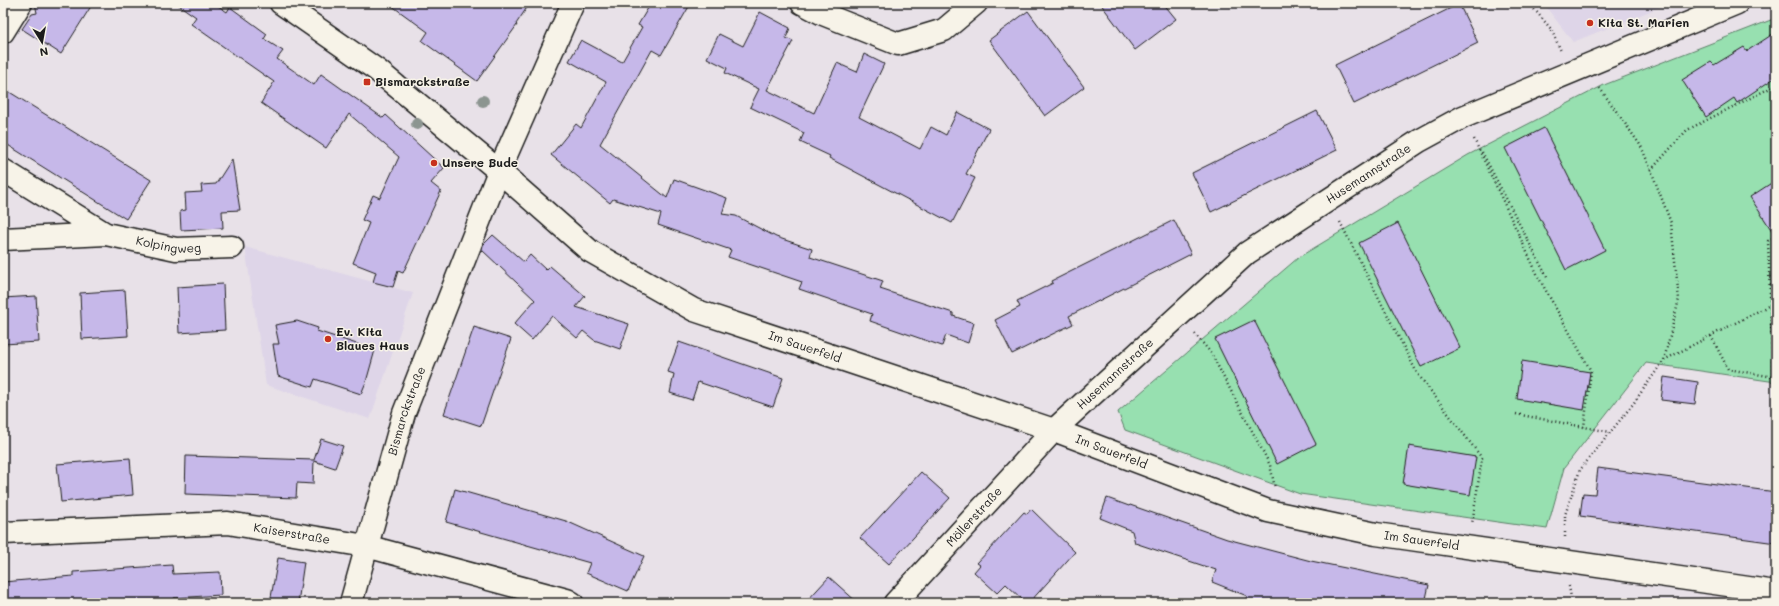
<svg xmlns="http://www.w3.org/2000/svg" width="1779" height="606" viewBox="0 0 1779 606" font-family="Mali,sans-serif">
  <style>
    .built { fill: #ded5e8 }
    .green { fill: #97e0b0; stroke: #5a7e66 }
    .building { fill: #c6b8e9; stroke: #1c1c1c }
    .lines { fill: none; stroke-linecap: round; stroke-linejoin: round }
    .minor-casing { stroke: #1c1c1c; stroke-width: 25 }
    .path { stroke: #1c1c1c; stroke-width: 2.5; stroke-dasharray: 1 3; stroke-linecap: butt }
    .minor { stroke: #f7f3e8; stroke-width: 22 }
    .tree { fill: #8c9590 }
    .poi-dot { fill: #c8321e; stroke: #f7f3e8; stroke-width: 1.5 }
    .labels { text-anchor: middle; stroke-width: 3; stroke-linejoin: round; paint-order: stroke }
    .poi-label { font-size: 12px; font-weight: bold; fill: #1c1c1c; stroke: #f7f3e8; text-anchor: start }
    .street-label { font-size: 12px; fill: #1c1c1c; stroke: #f7f3e8 }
  </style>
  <rect width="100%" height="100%" fill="#e8e1e8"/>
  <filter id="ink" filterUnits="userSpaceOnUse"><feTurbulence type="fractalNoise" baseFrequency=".025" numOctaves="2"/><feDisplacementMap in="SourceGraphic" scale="8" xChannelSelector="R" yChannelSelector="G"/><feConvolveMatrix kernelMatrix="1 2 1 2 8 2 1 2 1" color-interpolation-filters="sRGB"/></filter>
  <g filter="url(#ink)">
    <g class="built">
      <path d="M1543 3H1670L1573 42Z"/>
      <path d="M245 247 413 293 370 419 266 385Z"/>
    </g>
    <path class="green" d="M1776 18V382L1646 363 1564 468 1547 529 1300 494 1125 430 1118 412 1299 257 1468 155 1604 85Z"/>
    <g class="building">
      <path d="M35 3H93L61 54 22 29 32 14 37 13Z"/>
      <path d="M176 3H214L227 12 230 7 267 34 264 39 283 51 277 59 314 85 321 74 383 118 386 115 444 168 431 183 441 191 403 273 398 271 393 287 373 282 376 272 353 263 369 223 362 220 373 195 380 198 399 157 349 114 326 148 261 103 274 82 191 24 196 17Z"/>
      <path d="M388 3H530L516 24 517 25 477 81 422 41 428 32Z"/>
      <path d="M651 3H691L661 55 652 50 600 144 667 198 674 179 727 198 722 214 736 216 776 237 812 249 810 257 883 281 880 289 953 313V316L974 323 968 343 946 335 942 346 870 321 872 314 799 289 802 282 728 257 731 250 658 225 661 214 613 199 610 203 551 155 576 124 581 128 606 82 569 61 581 40 622 62 642 27 638 25Z"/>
      <path d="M1100 3H1163L1176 19 1135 50Z"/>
      <path d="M1459 4 1478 43 1354 104 1335 65Z"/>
      <path d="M1028 11 1084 87 1045 116 989 40Z"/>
      <path d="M760 12 790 28 786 38 793 41 767 90 814 113 837 63 857 72 864 54 884 64 859 117 920 149 931 127 946 135 957 112 989 129 966 174 975 178 952 223 829 158 830 156 800 142 804 133 750 107 759 89 725 73 727 68 707 58 719 34 743 46Z"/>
      <path d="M1776 32V77L1737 103 1734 98 1706 117 1682 80 1711 62 1714 65 1744 47 1747 51Z"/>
      <path d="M3 88 151 180 126 219 3 142Z"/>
      <path d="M1317 111 1337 150 1211 212 1192 173Z"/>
      <path d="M1544 128 1605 250 1566 270 1505 148Z"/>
      <path d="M232 159 240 210 222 211 223 228 181 230 180 211 186 210 185 193 202 192 201 185 216 184Z"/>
      <path d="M1776 180V237L1750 197Z"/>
      <path d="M1174 220 1191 254 1069 316 1073 324 1012 354 995 320 1020 307 1017 301 1053 283 1052 281Z"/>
      <path d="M1398 223 1460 348 1421 367 1359 243Z"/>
      <path d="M493 235 524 262 530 255 546 270 550 266 585 296 576 307 629 324 620 349 594 340 583 331 577 338 552 316 532 340 514 324 535 300 482 250 483 245Z"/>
      <path d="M223 284 225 330 179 333 177 287Z"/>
      <path d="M125 290 128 336 82 339 80 293Z"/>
      <path d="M36 296 39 342 3 344V298Z"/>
      <path d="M1254 320 1316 444 1277 464 1215 339Z"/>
      <path d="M297 321 318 328 317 331 375 350 366 382 361 394 315 379 312 387 278 376 273 344H279L275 325Z"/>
      <path d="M474 327 511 339 481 426 444 414Z"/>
      <path d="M679 342 783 378 773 407 698 382 692 400 670 393 674 374 668 372Z"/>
      <path d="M1522 361 1590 372 1584 410 1517 399Z"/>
      <path d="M1664 377 1698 382 1695 404 1661 400Z"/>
      <path d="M321 439 343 446 335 468 314 461 313 484 297 483 296 498 185 494 186 456 314 460Z"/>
      <path d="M1409 446 1476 457 1470 495 1403 484Z"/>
      <path d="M130 458 133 495 61 502 57 464Z"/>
      <path d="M1598 468 1776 492V543L1580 516 1583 493 1595 494Z"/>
      <path d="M921 472 950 498 889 564 860 538Z"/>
      <path d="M455 489 566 521 644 556 628 591 586 573 590 563 446 522Z"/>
      <path d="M1107 498 1129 506 1130 505 1227 539 1311 561 1429 585 1425 603H1248L1247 596 1212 582 1216 570 1135 543 1132 531 1100 518Z"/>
      <path d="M1031 509 1075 552 1029 603H1026L1006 584 997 593 974 572 980 565 977 563 1024 512 1027 514Z"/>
      <path d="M278 558 304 562 298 603H270Z"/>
      <path d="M172 565 173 574 220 572 221 595 174 598 175 603H3V582L73 576V572Z"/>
      <path d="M829 577 858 603H805Z"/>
    </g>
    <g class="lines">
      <g class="minor-casing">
        <g id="minor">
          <path id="s1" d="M281 3 377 70 499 171 590 251 694 310 1054 430 1268 511 1376 534 1776 592"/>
          <path d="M802 3 823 14 898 44 944 30 976 3"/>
          <path d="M3 32 21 3"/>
          <path id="s2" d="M3 170 106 234 176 249 232 247"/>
          <path d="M3 239 106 234"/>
          <path id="s3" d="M3 533 228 523 366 546 567 600 572 603"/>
          <path id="s4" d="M351 603 404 413 499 171 573 3"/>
          <path id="s5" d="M895 603 1054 430 1247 253 1419 141 1463 117 1737 3"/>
        </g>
      </g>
      <g class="path">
        <path d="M1529 3 1551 29 1561 51"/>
        <path d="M1474 139 1540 280 1591 371 1584 427"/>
        <path d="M1482 152 1548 279"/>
        <path d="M1651 170 1687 130 1776 85"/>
        <path d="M1340 222 1417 373 1482 458 1472 524"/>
        <path d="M1195 334 1211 353 1270 465 1275 488"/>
        <path d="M1711 336 1728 369 1773 377 1776 376"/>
        <path d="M1664 360 1770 305"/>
        <path d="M1773 377 1768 241 1776 236"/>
        <path d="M1516 414 1610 432"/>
        <path d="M1565 537V515L1580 470 1633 404 1664 360 1679 299 1671 223 1651 170 1641 146 1599 87"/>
        <path d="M1569 586 1572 603"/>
      </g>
      <use href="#minor" class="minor"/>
    </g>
    <g class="tree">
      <circle cx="483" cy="101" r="6"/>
      <circle cx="417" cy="124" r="6"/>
    </g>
  </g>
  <g class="poi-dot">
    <circle cx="1590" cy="23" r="4"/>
    <rect x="363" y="78" width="8" height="8" rx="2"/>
    <circle cx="434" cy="163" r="4"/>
    <circle cx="328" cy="339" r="4"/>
  </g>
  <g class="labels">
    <g class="poi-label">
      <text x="1598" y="27">Kita St. Marien</text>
      <text x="375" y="86">Bismarckstraße</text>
      <text x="442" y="167">Unsere Bude</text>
      <text x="336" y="336">Ev. Kita<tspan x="336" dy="14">Blaues Haus</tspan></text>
    </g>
    <g class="street-label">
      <text dy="4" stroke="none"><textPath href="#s5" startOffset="642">Husemannstraße</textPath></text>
      <text dy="4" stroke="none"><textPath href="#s2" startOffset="185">Kolpingweg</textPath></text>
      <text dy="4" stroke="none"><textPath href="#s1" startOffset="633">Im Sauerfeld</textPath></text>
      <text dy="4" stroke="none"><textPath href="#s5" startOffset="318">Husemannstraße</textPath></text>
      <text dy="4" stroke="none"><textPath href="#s4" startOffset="200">Bismarckstraße</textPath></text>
      <text dy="4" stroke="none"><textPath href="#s1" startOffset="957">Im Sauerfeld</textPath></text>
      <text dy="4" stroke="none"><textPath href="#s5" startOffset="117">Möllerstraße</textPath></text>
      <text dy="4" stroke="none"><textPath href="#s3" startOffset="290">Kaiserstraße</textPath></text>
      <text dy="4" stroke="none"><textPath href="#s1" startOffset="1281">Im Sauerfeld</textPath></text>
    </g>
  </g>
  <rect width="1779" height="606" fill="none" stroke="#f7f3e8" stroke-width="16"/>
  <rect x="8" y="8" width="1763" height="590" fill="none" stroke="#1c1c1c" stroke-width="1.5" filter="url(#ink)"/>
  <g transform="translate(42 42) rotate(169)" stroke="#f7f3e8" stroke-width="3" paint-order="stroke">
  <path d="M0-3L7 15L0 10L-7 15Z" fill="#1c1c1c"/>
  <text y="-6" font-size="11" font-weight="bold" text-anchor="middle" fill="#1c1c1c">N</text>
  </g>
</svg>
